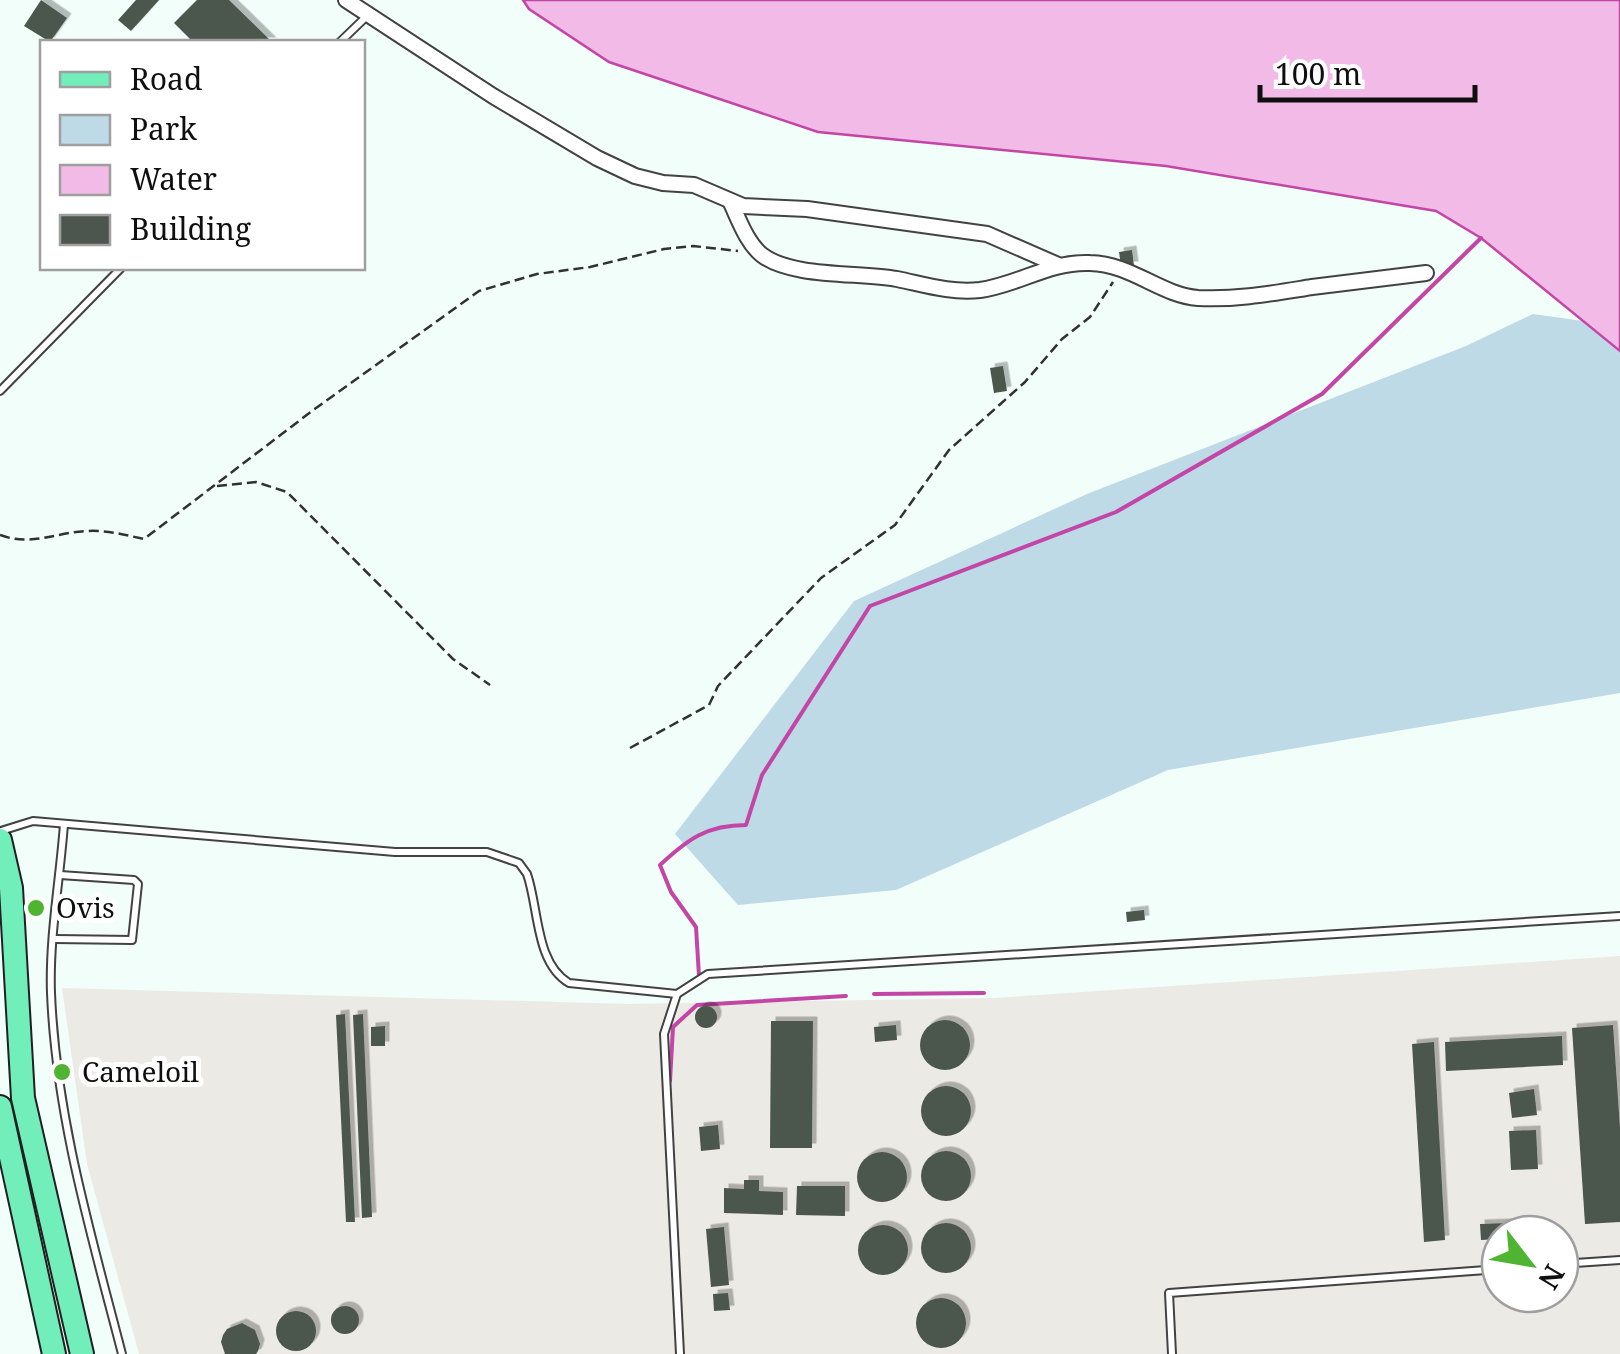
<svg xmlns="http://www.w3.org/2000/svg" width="1620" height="1354" viewBox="0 0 1620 1354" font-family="'Noto Serif',serif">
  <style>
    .industrial { fill: #eceae4; fill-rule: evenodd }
    .green { fill: #bddae6 }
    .water { fill: #f2bae6; stroke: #c346a7; stroke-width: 2.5 }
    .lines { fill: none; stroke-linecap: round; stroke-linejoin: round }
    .stream { stroke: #c346a7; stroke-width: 4 }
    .building { fill: #4c564e; filter: url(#shadow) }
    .service-casing { stroke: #424242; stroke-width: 10 }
    .minor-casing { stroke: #424242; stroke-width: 18 }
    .primary-casing { stroke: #202020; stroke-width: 26 }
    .path { stroke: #313131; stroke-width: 2.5; stroke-dasharray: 10 5; stroke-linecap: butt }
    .service { stroke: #fff; stroke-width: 6 }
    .minor { stroke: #fff; stroke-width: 14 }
    .primary { stroke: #71eeba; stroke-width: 22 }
    .poi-dot { fill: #4eb431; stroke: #fff; stroke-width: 4 }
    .labels { text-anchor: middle; stroke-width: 10; stroke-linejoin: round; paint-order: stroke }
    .poi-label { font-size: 28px; fill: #0f0f0f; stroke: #fff; text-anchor: start }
  </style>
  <defs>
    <filter id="shadow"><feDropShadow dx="4.5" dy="-4.5" stdDeviation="0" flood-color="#0004"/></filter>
  </defs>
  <rect width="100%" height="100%" fill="#f1fef9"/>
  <path class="industrial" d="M1620 956V1354H139L87 1164 62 988 628 1004 994 998ZM1500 1234H1560V1294H1500Z"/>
  <path class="green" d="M1533 314 1583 321 1620 351V693L1168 770 896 890 738 905 675 834 854 601 1087 494 1466 346Z"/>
  <path class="water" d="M523 0H1620V351L1481 238 1436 211 1166 166 818 132 609 62 529 9Z"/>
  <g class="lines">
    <g class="stream">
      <path d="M699 976 696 927 671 892 660 865C688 839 707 825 746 825L762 775 870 606 1116 512 1322 394 1481 238"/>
      <path d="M874 994 984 993"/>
      <path d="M670 1081 673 1027 697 1005 846 996"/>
    </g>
  </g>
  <g class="building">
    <path d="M41 0 67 18 50 42 24 26Z"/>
    <path d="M136 0H159L131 31 118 20Z"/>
    <path d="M197 0H229L272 42H193L174 23Z"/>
    <path d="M1132 250 1134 266H1121L1119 252Z"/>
    <path d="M1003 366 1007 391 994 393 990 368Z"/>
    <path d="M1144 910 1145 920 1127 922 1126 912Z"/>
    <circle cx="706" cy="1017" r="11"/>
    <path d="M345 1014 355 1222H346L336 1015Z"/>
    <path d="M363 1014 372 1217 362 1218 353 1015Z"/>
    <circle cx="945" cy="1045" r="25"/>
    <path d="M771 1021H813L812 1148H770Z"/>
    <path d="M896 1025 897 1040 875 1042 874 1027Z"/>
    <path d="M1613 1025 1620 1128V1222L1585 1224 1572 1028Z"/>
    <path d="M385 1026V1046H371V1027Z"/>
    <path d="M1562 1036 1563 1065 1446 1071 1445 1042Z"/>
    <path d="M1434 1042 1445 1240 1424 1242 1412 1044Z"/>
    <circle cx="946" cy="1111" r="25"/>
    <path d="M1534 1089 1537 1115 1512 1118 1509 1093Z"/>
    <path d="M718 1125 720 1149 701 1151 699 1127Z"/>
    <path d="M1536 1130 1538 1169 1511 1170 1509 1131Z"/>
    <circle cx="946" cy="1176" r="25"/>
    <circle cx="882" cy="1177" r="25"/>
    <path d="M744 1180H759V1191L783 1192V1215L724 1213V1188L744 1189Z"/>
    <path d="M797 1186H845V1216L796 1215Z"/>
    <path d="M1508 1223V1234H1500V1239L1481 1240 1480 1224Z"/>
    <circle cx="946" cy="1248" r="25"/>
    <circle cx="883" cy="1250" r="25"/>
    <path d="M724 1227 729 1285 711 1287 706 1229Z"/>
    <path d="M728 1293 730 1310 714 1311 713 1294Z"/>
    <circle cx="941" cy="1323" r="25"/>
    <circle cx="345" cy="1320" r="14"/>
    <circle cx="296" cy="1331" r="20"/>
    <path d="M242 1323 255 1330 260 1344 258 1351 256 1354H225L221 1342 223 1335 227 1329Z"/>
  </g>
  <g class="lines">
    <g class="service-casing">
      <g id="service">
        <path d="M340 42 368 15"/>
        <path d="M0 391 121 268"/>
        <path d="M64 824C60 879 49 938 51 993 56 1117 91 1234 122 1354"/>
        <path d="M1 831 33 821 395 852H487L519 863 527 874C539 908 535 963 569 983L677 994"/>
        <path d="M55 939 132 940 138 884 134 880 60 875"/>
        <path d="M1560 1264 1620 1260"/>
        <path d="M680 1354 664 1034 677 994 708 974 1620 916"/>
        <path d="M1172 1354 1169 1293 1500 1269"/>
      </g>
    </g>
    <g class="minor-casing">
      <g id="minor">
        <path d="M346 0 493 96 597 158 635 176 663 183 694 185 743 206 807 209 987 234 1058 265"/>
        <path d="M731 203C739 220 747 243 762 255 792 278 860 272 897 279 926 285 950 293 980 290 1018 285 1050 261 1090 263 1132 264 1160 295 1198 298 1237 300 1274 293 1312 287 1350 282 1388 278 1426 273"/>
      </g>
    </g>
    <g class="primary-casing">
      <g id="primary">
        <path d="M0 840 11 888 23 1098 82 1354"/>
        <path d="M0 1107 54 1354"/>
      </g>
    </g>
    <g class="path">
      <path d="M217 486 256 482 287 492 453 659 490 685"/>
      <path d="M0 535C32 547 56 532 88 531 107 530 125 535 144 539L312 411 479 291 537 274 590 267 664 249 693 246 738 251"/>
      <path d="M630 748 709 705 718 686 821 578 895 525 949 450 1025 382 1062 339 1090 317 1113 282"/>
    </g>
    <use href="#service" class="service"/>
    <use href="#minor" class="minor"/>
    <use href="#primary" class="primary"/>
  </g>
  <g class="poi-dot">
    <circle cx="36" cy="908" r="10"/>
    <circle cx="62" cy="1072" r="10"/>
  </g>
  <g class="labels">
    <g class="poi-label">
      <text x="56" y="918">Ovis</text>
      <text x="82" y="1082">Cameloil</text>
    </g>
  </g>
  <rect x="40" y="40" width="325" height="230" fill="#ffffff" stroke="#9f9f9f" stroke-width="2.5"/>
  <rect x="60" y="72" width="50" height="15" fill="#71eeba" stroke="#9f9f9f" stroke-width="2.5"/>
  <text x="130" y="90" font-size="30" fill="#0f0f0f">Road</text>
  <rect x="60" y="115" width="50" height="30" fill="#bddae6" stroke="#9f9f9f" stroke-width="2.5"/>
  <text x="130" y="140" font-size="30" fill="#0f0f0f">Park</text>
  <rect x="60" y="165" width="50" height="30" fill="#f2bae6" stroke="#9f9f9f" stroke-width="2.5"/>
  <text x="130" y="190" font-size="30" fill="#0f0f0f">Water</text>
  <rect x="60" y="215" width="50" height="30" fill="#4c564e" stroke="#9f9f9f" stroke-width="2.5"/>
  <text x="130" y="240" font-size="30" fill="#0f0f0f">Building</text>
  <g transform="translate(1530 1264) rotate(121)"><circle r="48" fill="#ffffff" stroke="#9f9f9f" stroke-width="2.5"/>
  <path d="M0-8L18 38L0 25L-18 38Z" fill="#4eb431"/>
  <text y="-15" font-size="28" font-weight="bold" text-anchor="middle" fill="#0f0f0f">N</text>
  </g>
  <path d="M1260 85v15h215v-15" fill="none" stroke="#0f0f0f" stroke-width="5"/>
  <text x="1275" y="85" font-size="30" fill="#0f0f0f" stroke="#ffffff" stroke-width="8" paint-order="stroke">100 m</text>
</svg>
